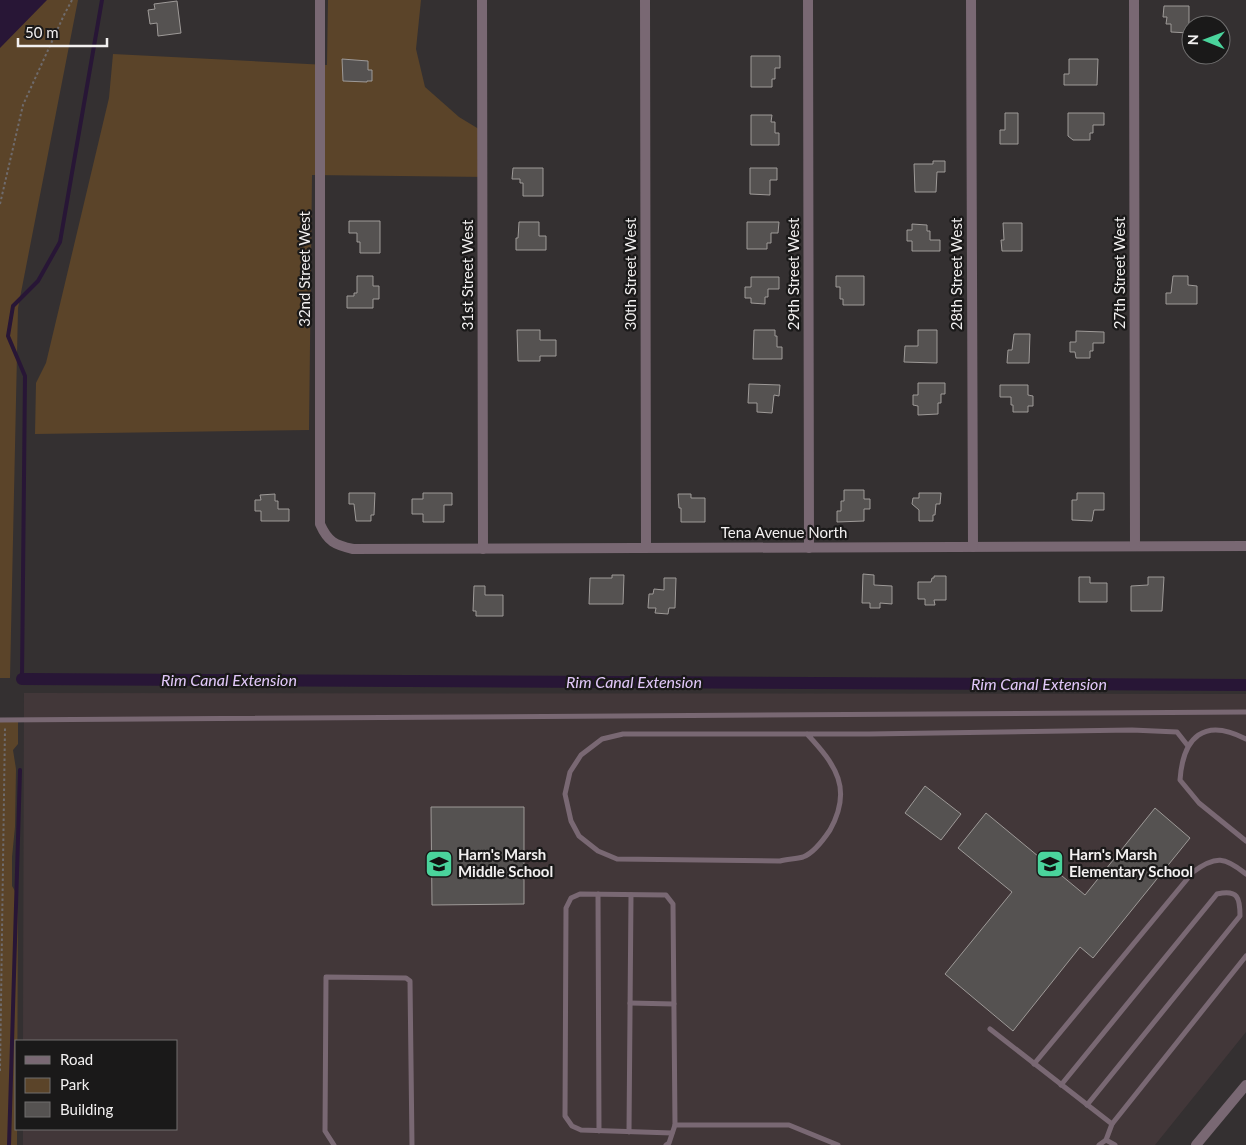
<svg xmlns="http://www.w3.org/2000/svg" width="1246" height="1145" viewBox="0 0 1246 1145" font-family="Lato,sans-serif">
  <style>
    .built { fill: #423739 }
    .green { fill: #5b4429 }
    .water { fill: #281636 }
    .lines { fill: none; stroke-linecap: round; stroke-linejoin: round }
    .stream { stroke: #281636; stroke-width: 4 }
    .canal { stroke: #281636; stroke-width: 12 }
    .building { fill: #555251; stroke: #9e9a98 }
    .path { stroke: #6f6b6c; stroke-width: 2; stroke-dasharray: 2.5 2.5; stroke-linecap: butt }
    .service { stroke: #796873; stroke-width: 5 }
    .minor { stroke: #796873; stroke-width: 10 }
    .labels { text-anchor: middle; stroke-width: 4.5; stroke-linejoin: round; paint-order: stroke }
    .street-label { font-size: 15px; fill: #f2f0f0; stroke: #1a1919 }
    .poi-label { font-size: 15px; font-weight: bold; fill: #f2f0f0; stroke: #1a1919; text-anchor: start }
    .water-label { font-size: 16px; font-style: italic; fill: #e2c8fa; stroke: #1a1919 }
  </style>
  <rect width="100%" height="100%" fill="#343031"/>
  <path class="built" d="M24 693 1246 694V1032L1155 1145H23V1129H176V1041H23Z"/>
  <g class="green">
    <path d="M0 0H78L18 308 10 678H0Z"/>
    <path d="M328 0H421L416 49 425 87 459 117 487 134V177L312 175 309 430 35 434 36 383 46 363 109 98 113 54 327 65Z"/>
    <path d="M0 719H18V744L13 750 16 769 15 827 12 857V886L18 896 17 1145H0Z"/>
  </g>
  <path class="water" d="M0 0H47L0 48Z"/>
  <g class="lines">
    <g class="stream">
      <path d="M22 679 25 376 8 336 13 306 38 281 60 242 102 0"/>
      <path d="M9 1145 20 770"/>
    </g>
    <path class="canal" d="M22 679 1246 685"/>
  </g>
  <g class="building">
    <path d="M177 1 181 33 158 36 157 23 150 24 148 10 155 9 154 4Z"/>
    <path d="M1164 6H1189V33L1171 32V24H1166L1167 17H1163Z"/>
    <path d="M751 56H780V68H775V79H772V87H751Z"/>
    <path d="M342 59 368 61V70H372V81H367V82L343 81Z"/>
    <path d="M1069 59H1098L1097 85H1064V74H1069Z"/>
    <path d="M1005 113H1018V144H1000V130H1005Z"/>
    <path d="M1068 113H1104V125H1093V133H1090V140H1073L1068 136Z"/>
    <path d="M751 115H772L771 122H775V133H779V145H751Z"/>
    <path d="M933 161H945V172H937L936 192H915L914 164H933Z"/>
    <path d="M513 168H543V196H523V183H520V179H512Z"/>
    <path d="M750 168H777V180H770V195L750 194Z"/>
    <path d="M349 221H380V253H360V242H357V233H349Z"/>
    <path d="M519 222H539V236H546V250H516V238H518Z"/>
    <path d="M747 222H779L778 233H771V243H767V249H747Z"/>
    <path d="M1003 223H1022V251H1002L1001 240H1004Z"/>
    <path d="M912 224 927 225V231H930V240H940V251H912V241H907V230H912Z"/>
    <path d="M357 276H373V286H379V299H373V308H347V296H354V293H357Z"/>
    <path d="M836 276H864V305H843V299H840V287H836Z"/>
    <path d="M1173 276H1188V285L1197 286V304H1166V293H1171Z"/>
    <path d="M751 277H779V289H768V297H765V304L751 303V298H745V287H751Z"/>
    <path d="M517 330H540V340H556V356H540V361H518Z"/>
    <path d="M754 330H775V336H777V347H782V359H753Z"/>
    <path d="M918 330H937V363L904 362 905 346H918Z"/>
    <path d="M1076 331 1104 332V343H1093V351H1090V358H1076L1075 352H1070V342H1076Z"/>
    <path d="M1014 334H1030L1029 363H1007L1008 350H1012Z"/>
    <path d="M918 383H945V394H941V403H938V414L918 415V406L913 405V395H918Z"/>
    <path d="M749 384 780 385 779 396 774 395 772 413 757 412V403H748Z"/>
    <path d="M1000 385H1028V395L1033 396V406H1028V412H1013V405H1011V397H1000Z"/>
    <path d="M844 490H864V499H870V509H864V521L837 522V511H841V501H844Z"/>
    <path d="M349 493H375L374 515H371V521H356L354 504H349Z"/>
    <path d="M423 493H452V505H444V522H423V514H412V499H423Z"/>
    <path d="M919 493H941L940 504H936L935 515H933V521H919V510L912 504 913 498H919Z"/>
    <path d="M1077 493H1104V510H1094L1092 521 1072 520V500H1077Z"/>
    <path d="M275 494V501H278V509H289V521H261V511H255V500H261L260 495Z"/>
    <path d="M678 494H691V498H705V522H681V508H679Z"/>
    <path d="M863 574 874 575V585L892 586V604L880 603V608H870V603H862Z"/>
    <path d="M612 575H624L623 604H589L590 578H612Z"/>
    <path d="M934 576H946V600H934L935 605H925V599H918V582H931L932 578H934Z"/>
    <path d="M1079 577H1090V583H1107V602H1079Z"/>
    <path d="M1148 577H1164L1162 611H1131V586L1148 585Z"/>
    <path d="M664 578H676L675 608H669L668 614 655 613 656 608H648L649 594H653L654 589 664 590Z"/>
    <path d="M474 586H485V595H503V616H476V611H473Z"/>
    <path d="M925 786 961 814 941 840 905 813Z"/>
    <path d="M431 807H524V904L432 905Z"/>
    <path d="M1155 808 1190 838 1093 958 1080 947 1013 1031 945 974 1012 892 958 848 986 813 1085 895Z"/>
  </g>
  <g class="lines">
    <g class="path">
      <path d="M0 204 23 105 64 15 72 0"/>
      <path d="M0 1071 5 727"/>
    </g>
    <g class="service">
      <path d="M0 720 1246 712"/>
      <path d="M807 734C836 765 853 789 830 830 824 839 814 853 803 857 796 859 787 859 780 861L617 859 598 851 579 836 571 821 565 794 570 772 581 755 602 739 623 734H869L1132 730 1177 732 1188 746"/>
      <path d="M1246 739C1204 717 1183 737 1180 780L1199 803 1246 841"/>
      <path d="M598 894 599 1131"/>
      <path d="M630 1003 674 1004"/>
      <path d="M990 1029 1112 1124"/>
      <path d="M1034 1064 1193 872C1216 855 1225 857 1246 874"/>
      <path d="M1061 1085 1217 894C1238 889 1240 898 1240 916L1087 1105"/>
      <path d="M629 1132 631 895"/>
      <path d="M672 1133 581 1130 572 1126 565 1116 566 908 571 898 580 894 666 895 673 904 675 1125"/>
      <path d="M1106 1140 1112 1124 1246 956"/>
      <path d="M334 1145 325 1131 326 977 406 978 410 981 412 1145"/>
      <path d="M666 1145 669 1143 675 1125H789L838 1145"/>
      <path d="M1099 1145 1106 1140 1115 1145"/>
    </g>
    <g class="minor">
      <path d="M320 0V524C328 542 335 545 353 549L1246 546"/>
      <path d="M482 0 483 549"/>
      <path d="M645 0 646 548"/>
      <path d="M808 0 809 548"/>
      <path d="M971 0 973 547"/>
      <path d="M1134 0 1135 546"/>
      <path d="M1196 1145 1246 1085"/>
    </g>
  </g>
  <defs>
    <g id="school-square" transform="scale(1.4375)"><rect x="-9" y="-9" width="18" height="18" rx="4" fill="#4ad49c" stroke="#1a1919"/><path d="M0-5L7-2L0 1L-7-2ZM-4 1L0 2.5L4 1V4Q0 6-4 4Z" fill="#111"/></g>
  </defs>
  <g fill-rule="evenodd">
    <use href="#school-square" x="439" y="864"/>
    <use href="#school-square" x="1050" y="864"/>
  </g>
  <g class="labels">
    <g class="street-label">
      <text transform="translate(305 269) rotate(-90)" y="5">32nd Street West</text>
      <text transform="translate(1120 273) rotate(-90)" y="5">27th Street West</text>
      <text transform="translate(631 274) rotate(-90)" y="5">30th Street West</text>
      <text transform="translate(794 274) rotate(-90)" y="5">29th Street West</text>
      <text transform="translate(957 274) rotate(-90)" y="5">28th Street West</text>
      <text transform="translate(468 275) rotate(-90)" y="5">31st Street West</text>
      <text x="784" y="538">Tena Avenue North</text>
    </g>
    <g class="poi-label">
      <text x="458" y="860">Harn's Marsh<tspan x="458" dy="17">Middle School</tspan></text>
      <text x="1069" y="860">Harn's Marsh<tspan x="1069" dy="17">Elementary School</tspan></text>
    </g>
    <g class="water-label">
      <text x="229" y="686">Rim Canal Extension</text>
      <text x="634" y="688">Rim Canal Extension</text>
      <text x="1039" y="690">Rim Canal Extension</text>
    </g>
  </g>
  <rect x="15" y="1040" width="162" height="90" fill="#1a1919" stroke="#706f6f"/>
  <rect x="25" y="1056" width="25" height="8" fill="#796873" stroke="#706f6f"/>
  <text x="60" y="1065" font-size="15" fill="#f2f0f0">Road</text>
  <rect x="25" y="1078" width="25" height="15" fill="#5b4429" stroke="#706f6f"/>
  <text x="60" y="1090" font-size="15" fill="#f2f0f0">Park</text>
  <rect x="25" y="1102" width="25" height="15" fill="#555251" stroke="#706f6f"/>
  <text x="60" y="1115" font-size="15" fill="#f2f0f0">Building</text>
  <g transform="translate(1206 40) rotate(271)"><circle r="24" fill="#1a1919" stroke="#706f6f"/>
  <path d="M0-4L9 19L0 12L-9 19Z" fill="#4ad49c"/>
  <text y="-8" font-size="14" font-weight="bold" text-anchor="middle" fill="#f2f0f0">N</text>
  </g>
  <path d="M18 38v8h89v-8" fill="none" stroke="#f2f0f0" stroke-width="2.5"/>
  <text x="25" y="38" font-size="15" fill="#f2f0f0" stroke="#1a1919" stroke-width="4" paint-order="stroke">50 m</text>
</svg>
